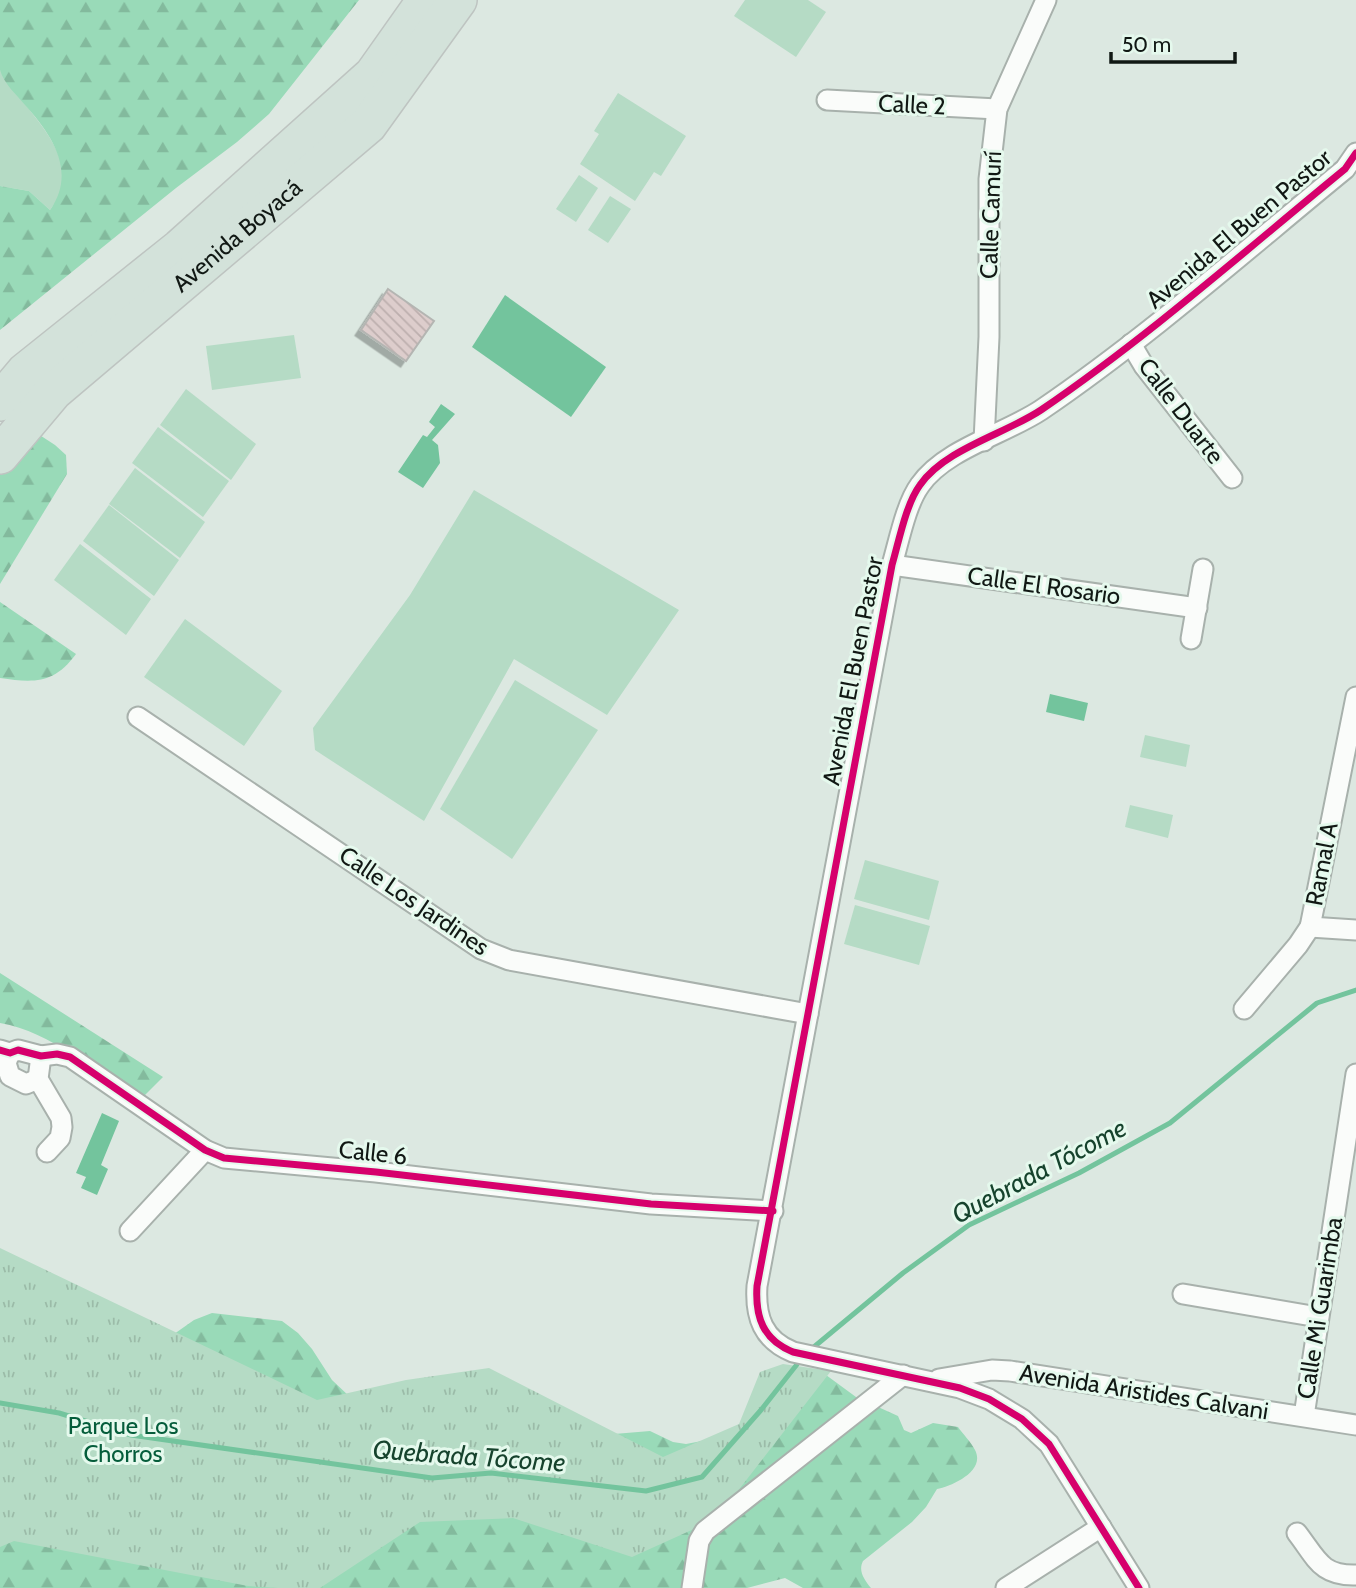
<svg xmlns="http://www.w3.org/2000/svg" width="1356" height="1588" viewBox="0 0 1356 1588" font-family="Cabin,sans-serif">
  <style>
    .grass { fill: #b5dbc5 }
    .forest { fill: url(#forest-firs) }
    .park { fill: url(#park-tufts) }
    .water { fill: #73c49d }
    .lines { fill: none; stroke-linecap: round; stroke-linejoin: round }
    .stream { stroke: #73c49d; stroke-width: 5 }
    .building { fill: url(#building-back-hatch); stroke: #b4b5b2; stroke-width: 2; filter: url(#shadow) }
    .street-casing { stroke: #a8b1ac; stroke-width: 23 }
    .highway-casing { stroke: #bec4c1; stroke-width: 40 }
    .street { stroke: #fafcfa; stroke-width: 19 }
    .highway { stroke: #d3e2da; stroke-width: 37 }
    .cycleway-casing { stroke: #e5f9ed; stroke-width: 11 }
    .cycleway { stroke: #d6006c; stroke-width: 7 }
    .labels { text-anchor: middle; stroke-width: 6; stroke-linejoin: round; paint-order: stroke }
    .street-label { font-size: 24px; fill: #111814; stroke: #e5f9ed }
    .park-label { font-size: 24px; fill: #055d3b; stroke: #e5f9ed }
    .water-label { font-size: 26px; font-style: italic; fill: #16432d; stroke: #e5f9ed }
  </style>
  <defs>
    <pattern id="forest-firs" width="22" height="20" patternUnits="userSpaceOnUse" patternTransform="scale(1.75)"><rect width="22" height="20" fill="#99dab8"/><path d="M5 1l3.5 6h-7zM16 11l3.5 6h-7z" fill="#83ba9d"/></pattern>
    <pattern id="park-tufts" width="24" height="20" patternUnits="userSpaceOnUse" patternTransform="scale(1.75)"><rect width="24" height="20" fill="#b5dbc5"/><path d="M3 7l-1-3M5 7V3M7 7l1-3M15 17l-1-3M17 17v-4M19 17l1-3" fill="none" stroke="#9bbba8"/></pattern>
    <pattern id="building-back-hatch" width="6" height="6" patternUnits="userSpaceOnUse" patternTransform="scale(1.75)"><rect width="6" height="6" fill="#ddcdcc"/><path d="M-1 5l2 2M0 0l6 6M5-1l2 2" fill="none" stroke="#bdafae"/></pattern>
    <filter id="shadow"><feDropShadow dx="-5.5" dy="5.5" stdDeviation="0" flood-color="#0004"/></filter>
  </defs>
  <rect width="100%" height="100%" fill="#dce8e1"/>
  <g class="grass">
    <path d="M745 0H808L826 12 796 57 734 16Z"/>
    <path d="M0 69C18 105 74 145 61 191 59 198 54 204 50 210L29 191 0 186Z"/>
    <path d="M618 93 686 136 661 176 654 172 635 201 580 164 599 134 594 131Z"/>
    <path d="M579 175 598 188 576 222 556 209Z"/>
    <path d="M610 196 631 209 608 243 588 230Z"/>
    <path d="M294 335 301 378 212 390 206 346Z"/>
    <path d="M186 389 256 444 231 480 160 425Z"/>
    <path d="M158 427 229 481 203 517 132 463Z"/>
    <path d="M135 468 205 522 180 558 109 504Z"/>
    <path d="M474 490 679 610 607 715 514 659 424 821 315 750 313 728 410 595Z"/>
    <path d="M109 505 179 560 154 596 83 541Z"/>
    <path d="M80 544 151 599 126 635 54 580Z"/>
    <path d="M185 619 282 691 244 746 144 677Z"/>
    <path d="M515 680 598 730 512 859 440 809Z"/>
    <path d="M1145 735 1190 745 1186 767 1140 757Z"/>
    <path d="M1130 805 1173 815 1168 838 1125 827Z"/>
    <path d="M865 860 939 881 929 920 854 899Z"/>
    <path d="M855 905 930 926 919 965 844 944Z"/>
  </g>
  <g class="forest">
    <path d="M0 0H359L269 114 237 142 176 188 0 330V186L29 191 50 210C77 172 52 135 25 105 16 94 4 84 0 70 0 54 0 18 0 0Z"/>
    <path d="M35 432 55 445 66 455 67 474 0 584V442Z"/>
    <path d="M0 602 76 654C54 684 34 683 0 678Z"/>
    <path d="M0 973 163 1077 138 1102C95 1072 52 1032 0 1023Z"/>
    <path d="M212 1313 282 1321 298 1333 312 1349 332 1380 350 1397 614 1434 650 1431 673 1442 686 1444 728 1436 826 1375 856 1397 898 1416 904 1430 911 1433 933 1423 958 1427C963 1434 971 1442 975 1450 986 1471 952 1486 937 1489L926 1507 912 1522 863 1561C858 1571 864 1579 871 1588H803L785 1578 747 1588H0V1340L167 1339 194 1320Z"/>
  </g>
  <path class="park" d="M0 1248 317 1400 406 1380 489 1368 663 1457 739 1424 760 1372 783 1364 831 1371 716 1519 632 1557 513 1518 420 1522 320 1588H278L248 1586 14 1541 0 1547Z"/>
  <g class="water">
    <path d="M505 295 606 367 571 417 472 347Z"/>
    <path d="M441 404 455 414 432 440 438 445 440 463 423 488 398 472 423 435 427 437 435 427 429 422Z"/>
    <path d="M1050 694 1088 703 1084 721 1046 712Z"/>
    <path d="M102 1113 119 1121 101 1165 108 1169 97 1195 81 1188 86 1177 76 1173Z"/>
  </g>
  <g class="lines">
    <g class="stream">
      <path d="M809 1351 903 1273 969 1225 1079 1173 1170 1123 1317 1003 1356 990"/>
      <path d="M0 1403 59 1413 131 1435 432 1478 491 1473 646 1491 702 1477 761 1410 802 1358"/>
    </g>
  </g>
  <path class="building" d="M388 289 434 321 406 361 361 330Z"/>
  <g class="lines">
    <g class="street-casing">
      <g id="street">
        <path d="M827 100 997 109"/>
        <path d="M1131 344 1144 366 1232 478"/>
        <path d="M984 441 989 337V179L997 109 1046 0"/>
        <path d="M892 565 1197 608"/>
        <path d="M1191 639 1203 569"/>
        <path d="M138 717 481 949 509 960 808 1014"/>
        <path d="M1310 927 1356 930"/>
        <path d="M1244 1009 1298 945 1310 927 1356 697"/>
        <path d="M0 1050 10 1053 18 1050 41 1056 57 1054 70 1057 205 1150 224 1158 376 1172 651 1204 773 1211"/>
        <path d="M10 1053 6 1063 10 1076 26 1084 38 1079"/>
        <path d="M41 1056 38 1079 61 1118 62 1127 60 1138 47 1152"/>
        <path d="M130 1231 205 1150"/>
        <path d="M1183 1294 1318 1317"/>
        <path d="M939 1379 992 1370 1010 1371 1356 1425"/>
        <path d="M1304 1416 1356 1074"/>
        <path d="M1297 1533C1317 1559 1321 1576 1356 1575"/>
        <path d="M692 1588 699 1541 705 1531 903 1375"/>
        <path d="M1006 1588 1101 1527"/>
        <path d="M1139 1588 1049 1444 1022 1419 989 1399 960 1388 793 1352C763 1340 755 1317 757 1286L892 565C899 541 906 504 920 485 945 449 1005 434 1041 410 1148 337 1246 250 1345 169L1356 153"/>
      </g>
    </g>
    <g class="highway-casing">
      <g id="highway">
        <path d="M0 402 25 372 180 248 373 75 426 0"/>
        <path id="s1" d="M0 455 53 392 368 125 458 0"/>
      </g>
    </g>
    <use href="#street" class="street"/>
    <use href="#highway" class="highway"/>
    <g class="cycleway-casing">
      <g id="cycleway">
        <path d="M0 1050 10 1053 18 1050 41 1056 57 1054 70 1057 205 1150 224 1158 376 1172 651 1204 773 1211"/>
        <path d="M1139 1588 1049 1444 1022 1419 989 1399 960 1388 793 1352C763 1340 755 1317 757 1286L892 565C899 541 906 504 920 485 945 449 1005 434 1041 410 1148 337 1246 250 1345 169L1356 153"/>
      </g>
    </g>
    <use href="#cycleway" class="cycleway"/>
  </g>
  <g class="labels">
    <g class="street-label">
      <text transform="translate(912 105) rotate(3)" y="8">Calle 2</text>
      <text transform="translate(991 215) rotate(-88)" y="8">Calle Camurí</text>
      <text transform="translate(1239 229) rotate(-40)" y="8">Avenida El Buen Pastor</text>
      <text dy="8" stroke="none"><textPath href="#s1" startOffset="324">Avenida Boyacá</textPath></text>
      <text transform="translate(1181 411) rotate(53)" y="8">Calle Duarte</text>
      <text transform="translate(1044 586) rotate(8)" y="8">Calle El Rosario</text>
      <text transform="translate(853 671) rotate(-79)" y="8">Avenida El Buen Pastor</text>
      <text transform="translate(1322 864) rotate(-79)" y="8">Ramal A</text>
      <text transform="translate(414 901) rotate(34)" y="8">Calle Los Jardines</text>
      <text transform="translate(373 1153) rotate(6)" y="8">Calle 6</text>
      <text transform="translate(1320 1308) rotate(-81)" y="8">Calle Mi Guarimba</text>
      <text transform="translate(1144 1392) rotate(9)" y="8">Avenida Aristides Calvani</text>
    </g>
    <g class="park-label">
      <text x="123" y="1434">Parque Los<tspan x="123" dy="28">Chorros</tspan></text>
    </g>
    <g class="water-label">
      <text transform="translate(1039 1171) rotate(-28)" y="9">Quebrada Tócome</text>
      <text transform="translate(469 1456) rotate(4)" y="9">Quebrada Tócome</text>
    </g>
  </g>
  <path d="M1111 52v10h124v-10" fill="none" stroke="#111814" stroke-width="3.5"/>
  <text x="1122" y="52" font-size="21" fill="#111814" stroke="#e5f9ed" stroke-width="5" paint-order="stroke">50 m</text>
</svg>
